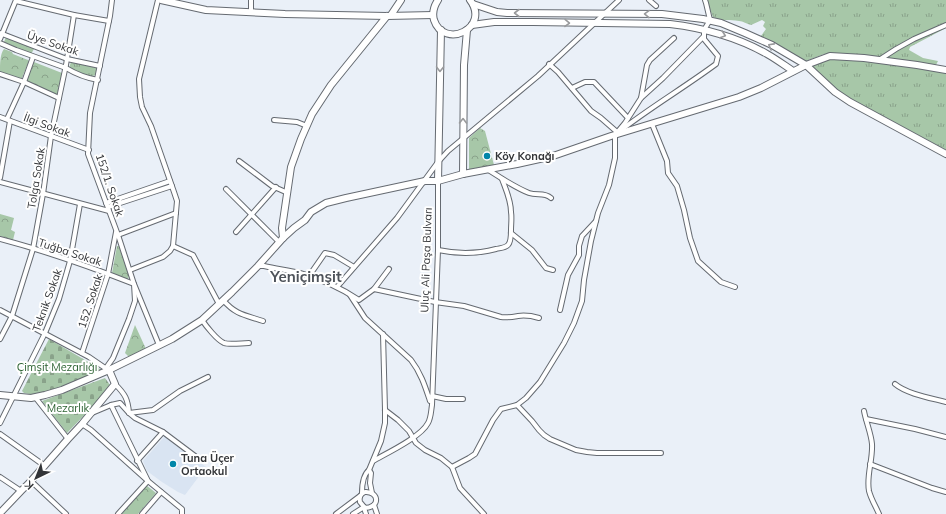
<svg xmlns="http://www.w3.org/2000/svg" width="946" height="514" viewBox="0 0 946 514" font-family="Mulish,sans-serif">
  <style>
    .built { fill: #d9e4f2 }
    .grass { fill: url(#grass-tufts) }
    .cemetery { fill: url(#cemetery-stones) }
    .park { fill: url(#park-crowns) }
    .lines { fill: none; stroke-linecap: round; stroke-linejoin: round }
    .street-casing { stroke: #656a71; stroke-width: 6 }
    .secondary-casing { stroke: #656a71; stroke-width: 8 }
    .street { stroke: #fff; stroke-width: 4 }
    .secondary { stroke: #fff; stroke-width: 6 }
    .oneway { stroke: #999a9c }
    .poi-dot { fill: #0086a8; stroke: #fff; stroke-width: 1.5 }
    .labels { text-anchor: middle; stroke-width: 4; stroke-linejoin: round; paint-order: stroke }
    .street-label { font-size: 11px; fill: #333538; stroke: #fff }
    .poi-label { font-size: 11px; font-weight: bold; fill: #333538; stroke: #fff; text-anchor: start }
    .park-label { font-size: 11px; fill: #2d6333; stroke: #fff }
    .district-label { font-size: 15px; font-weight: bold; fill: #4e535a; stroke: #fff }
  </style>
  <defs>
    <pattern id="grass-tufts" width="24" height="20" patternUnits="userSpaceOnUse"><rect width="24" height="20" fill="#a7c7a8"/><path d="M3 7l-1-3M5 7V3M7 7l1-3M15 17l-1-3M17 17v-4M19 17l1-3" fill="none" stroke="#89a28a"/></pattern>
    <pattern id="cemetery-stones" width="16" height="16" patternUnits="userSpaceOnUse"><rect width="16" height="16" fill="#a7c7a8"/><path d="M2 7V4a2 2 0 0 1 4 0v3zM10 15v-3a2 2 0 0 1 4 0v3z" fill="#89a28a"/></pattern>
    <pattern id="park-crowns" width="20" height="18" patternUnits="userSpaceOnUse"><rect width="20" height="18" fill="#a7c7a8"/><path d="M2 6a3 3 0 1 1 6 0M12 15a3 3 0 1 1 6 0" fill="none" stroke="#89a28a"/></pattern>
  </defs>
  <rect width="100%" height="100%" fill="#eaf0f8"/>
  <path class="built" d="M165 436 206 467 185 495 178 492 162 482 147 471 143 461Z"/>
  <g class="grass">
    <path d="M706 0H946V23L912 38 881 57 843 53 824 54 806 61 761 36 766 29 763 26 765 22 762 20 751 25C747 24 743 21 739 21 729 19 723 22 713 17Z"/>
    <path d="M946 26V28L910 47 909 50 923 58 938 61 936 65 887 58V56L909 43Z"/>
    <path d="M6 37 34 49 31 54 4 42Z"/>
    <path d="M838 59 899 65 946 73V150L842 94 810 66 826 60Z"/>
    <path d="M71 62 97 68 95 75 91 77 69 68Z"/>
  </g>
  <g class="cemetery">
    <path d="M49 339 102 370 45 393 35 395 24 393 22 391Z"/>
    <path d="M105 378 110 385 103 396 67 433 42 401Z"/>
  </g>
  <g class="park">
    <path d="M4 49 12 52 13 54 28 60 29 61 21 80 0 72C0 64 0 54 4 49Z"/>
    <path d="M34 62 62 73 57 95 26 81Z"/>
    <path d="M480 128 485 131 494 165 469 170V138Z"/>
    <path d="M0 214 14 218 11 230 15 232 13 240 0 236Z"/>
    <path d="M117 246H119L129 276 128 279 112 273Z"/>
    <path d="M135 325 146 349 129 357 125 353Z"/>
    <path d="M146 485 156 493 138 514H121Z"/>
  </g>
  <g class="lines">
    <g class="street-casing">
      <g id="street">
        <path d="M112 0 110 16 90 113 88 154 118 235 134 284 159 345"/>
        <path d="M251 0V12"/>
        <path d="M649 0 656 6"/>
        <path d="M16 1 74 15 109 21"/>
        <path d="M0 33 67 59 100 66"/>
        <path d="M0 39 16 0"/>
        <path d="M0 43 16 50 66 68C76 74 86 78 98 80"/>
        <path d="M879 60 896 49 914 39 946 25"/>
        <path d="M549 64 558 72 591 111 601 118 617 132"/>
        <path d="M0 74 24 82 59 98"/>
        <path d="M572 88 585 82H594L628 118"/>
        <path d="M641 98 647 65 650 60 674 38"/>
        <path d="M0 117 89 150"/>
        <path d="M7 119 24 82 33 57"/>
        <path d="M274 120 297 122 307 126"/>
        <path d="M652 124 667 161 668 173 677 186 684 210 690 238 698 261 721 282 735 287"/>
        <path d="M620 131C651 107 685 87 716 64L718 56 704 39V30L710 20 706 3 705 0"/>
        <path d="M239 161 272 186 288 193"/>
        <path d="M487 169C501 178 514 187 529 193 537 196 544 192 551 198"/>
        <path d="M0 178 10 121"/>
        <path d="M0 182 109 211"/>
        <path d="M226 189 279 242"/>
        <path d="M106 203 170 181"/>
        <path d="M108 207 172 186"/>
        <path d="M236 232 276 187"/>
        <path d="M511 233 532 250 546 268 553 270"/>
        <path d="M118 235 176 213"/>
        <path d="M0 239C46 251 91 267 134 284L135 301 129 319 113 358 106 368"/>
        <path d="M173 246 193 255 219 304"/>
        <path d="M438 250C457 254 477 254 496 249 500 248 505 248 508 245 511 242 511 235 511 230 511 224 512 218 511 212 511 200 506 190 502 179"/>
        <path d="M258 266H264C276 269 288 270 300 273 321 279 341 288 359 300L374 289 435 302 464 306 501 317C507 318 512 317 518 316 525 315 532 316 539 318"/>
        <path d="M130 270 163 257 170 251 173 246 177 201 174 192 151 126 142 107 140 97 139 79 158 0"/>
        <path d="M309 276 325 253 334 255 354 267"/>
        <path d="M337 287 397 218 438 162 448 151 538 76 619 0"/>
        <path d="M374 289 389 269"/>
        <path d="M350 295 365 318 411 360C421 373 425 386 430 401"/>
        <path d="M223 300C236 315 245 315 263 321"/>
        <path d="M0 310 89 357 108 370"/>
        <path d="M560 310 568 275 579 255V246L582 236 596 221"/>
        <path d="M202 320C206 326 217 340 224 343 230 345 242 343 249 343"/>
        <path d="M0 339 12 316 33 249 43 194 51 136 66 65 74 15"/>
        <path d="M82 353 108 274 116 232"/>
        <path d="M115 384C125 394 128 399 129 413L153 410 180 391 208 377"/>
        <path d="M895 384C907 394 931 398 946 402"/>
        <path d="M432 396 446 399H463"/>
        <path d="M35 397 68 439"/>
        <path d="M111 405 148 481 118 514"/>
        <path d="M517 405 532 421 539 430 544 435 550 439 576 450 587 452 597 453H661"/>
        <path d="M385 410 398 420 409 431 416 443 425 450 441 458 452 467 460 488 484 514"/>
        <path d="M864 411C866 422 871 433 872 444 873 460 866 476 869 491 871 499 876 507 879 514"/>
        <path d="M92 413 111 405 120 403 129 413 135 418 163 432 195 456"/>
        <path d="M866 419 915 429 946 437"/>
        <path d="M0 423 45 333 59 299 70 261 80 204"/>
        <path d="M82 424 91 430 148 481 182 509V514"/>
        <path d="M0 434 45 466"/>
        <path d="M137 461 163 432"/>
        <path d="M373 461C387 453 421 437 428 423 431 418 431 411 432 405L438 250V181"/>
        <path d="M870 464 932 488 946 492"/>
        <path d="M452 467 469 458 475 454 493 420 501 409 517 405 526 398 540 382 564 343 574 323 582 301 584 280 591 241 598 213 609 185 615 158V135L625 123 641 98 663 78 704 36"/>
        <path d="M369 470 371 473 370 483 372 493"/>
        <path d="M0 477 21 491"/>
        <path d="M31 481 66 514"/>
        <path d="M365 492C379 491 381 508 364 508H365L360 502C359 498 360 494 365 492Z"/>
        <path d="M362 493C362 486 363 475 369 470L381 441 385 423V410L383 334"/>
        <path d="M374 505 377 514"/>
        <path d="M364 508 366 514"/>
        <path d="M142 514 161 492"/>
        <path d="M336 514 360 496"/>
        <path d="M353 514 364 507"/>
      </g>
    </g>
    <g class="secondary-casing">
      <g id="secondary">
        <path d="M161 0 206 10 285 14 387 16 433 15"/>
        <path d="M438 0C434 6 432 13 434 20 444 50 491 28 470 0"/>
        <path d="M473 4 497 12 507 13 662 14 703 19 721 23 745 33 772 45 806 65 835 92 850 102 946 154"/>
        <path d="M391 15 401 0"/>
        <path d="M472 25 494 22H533L670 24C704 28 737 37 767 54 776 59 784 65 793 71"/>
        <path d="M463 174 464 65 467 30"/>
        <path d="M438 181 441 30"/>
        <path d="M283 238 282 228 291 167 301 139 312 114 331 85 387 16"/>
        <path d="M0 395 31 398 45 395 62 390 109 370 172 339 202 320 232 292 258 266 283 238 294 228 305 220 311 212 326 203 346 198 425 181H438L463 174 517 164 553 156 611 136 739 97 761 88 806 65 830 56 864 58 917 65 946 70"/>
        <path d="M0 513 21 491 31 481 68 439 82 424 115 384 109 370"/>
      </g>
    </g>
    <use href="#street" class="street"/>
    <use href="#secondary" class="secondary"/>
  </g>
  <defs><path id="oneway-chevron" d="M-2-3.5L2.5 0L-2 3.5" fill="none" stroke-width="1.6" stroke-linecap="round" stroke-linejoin="round"/></defs>
  <g class="oneway">
    <use href="#oneway-chevron" transform="translate(517 13) rotate(180)"/>
    <use href="#oneway-chevron" transform="translate(647 14) rotate(-179)"/>
    <use href="#oneway-chevron" transform="translate(567 23) rotate(1)"/>
    <use href="#oneway-chevron" transform="translate(723 35) rotate(18)"/>
    <use href="#oneway-chevron" transform="translate(771 46) rotate(-152)"/>
    <use href="#oneway-chevron" transform="translate(440 69) rotate(91)"/>
    <use href="#oneway-chevron" transform="translate(463 121) rotate(-89)"/>
  </g>
  <g class="poi-dot">
    <circle cx="487" cy="156" r="4"/>
    <circle cx="173" cy="464" r="4"/>
  </g>
  <g class="labels">
    <g class="street-label">
      <text transform="translate(53 43) rotate(19)" y="4">Üye Sokak</text>
      <text transform="translate(47 125) rotate(20)" y="4">İlgi Sokak</text>
      <text transform="translate(36 178) rotate(-81)" y="4">Tolga Sokak</text>
      <text transform="translate(110 185) rotate(71)" y="4">152/1. Sokak</text>
      <text transform="translate(70 252) rotate(18)" y="4">Tuğba Sokak</text>
      <text transform="translate(426 260) rotate(-88)" y="4">Uluç Ali Paşa Bulvarı</text>
      <text transform="translate(47 300) rotate(-70)" y="4">Teknik Sokak</text>
      <text transform="translate(90 301) rotate(-72)" y="4">152. Sokak</text>
    </g>
    <g class="poi-label">
      <text x="495" y="160">Köy Konağı</text>
      <text x="181" y="462">Tuna Üçer<tspan x="181" dy="13">Ortaokul</tspan></text>
    </g>
    <g class="park-label">
      <text x="57" y="371">Çimşit Mezarlığı</text>
      <text x="68" y="412">Mezarlık</text>
    </g>
    <g class="district-label">
      <text x="306" y="282">Yeniçimşit</text>
    </g>
  </g>
  <g transform="translate(36 478) rotate(223)" stroke="#ffffff" stroke-width="3" paint-order="stroke">
  <path d="M0-3L7 15L0 10L-7 15Z" fill="#333538"/>
  <text y="-6" font-size="11" font-weight="bold" text-anchor="middle" fill="#333538">K</text>
  </g>
</svg>
